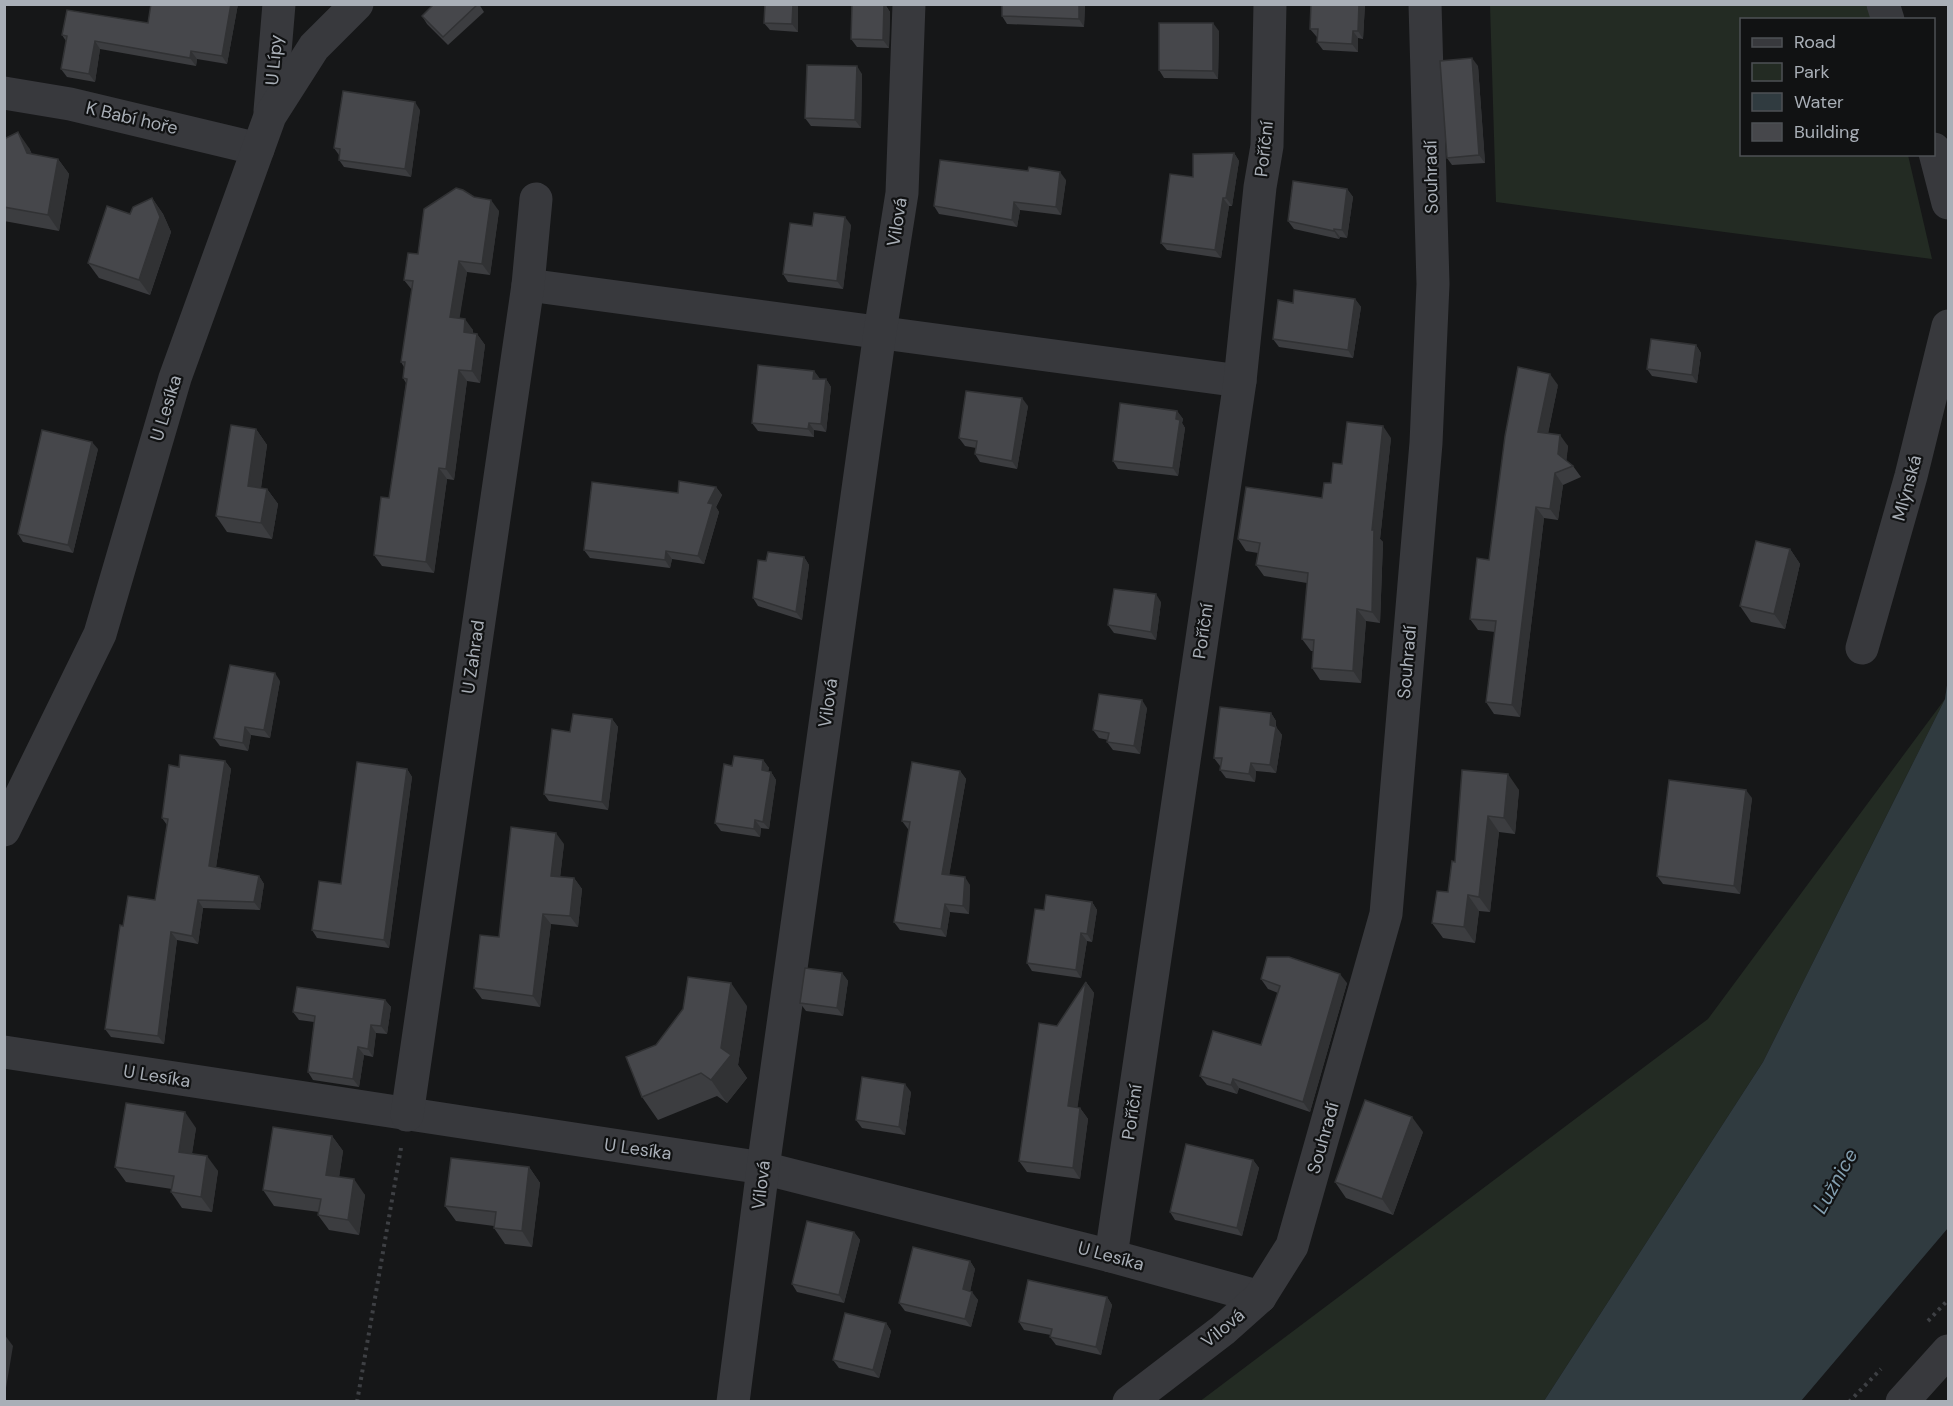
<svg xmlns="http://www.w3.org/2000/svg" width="1953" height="1406" viewBox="0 0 1953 1406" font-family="'DM Sans',sans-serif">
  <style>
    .green { fill: #232b23 }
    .water { fill: #303b40 }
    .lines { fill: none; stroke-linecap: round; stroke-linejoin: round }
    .path { stroke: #3e4044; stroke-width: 4; stroke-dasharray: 3 4.5; stroke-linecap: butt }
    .minor { stroke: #38393d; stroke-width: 33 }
    .wall { fill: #3c3d40 }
    .shaded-wall { fill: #313234 }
    .building { fill: #46474b; stroke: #313234; stroke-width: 1.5 }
    .labels { text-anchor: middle; stroke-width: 4.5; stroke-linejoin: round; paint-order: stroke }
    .street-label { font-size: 18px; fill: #a9afb7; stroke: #111213 }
    .water-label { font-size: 20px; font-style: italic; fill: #839fb0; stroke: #111213 }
  </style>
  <rect width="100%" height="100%" fill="#161718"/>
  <g class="green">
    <path d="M1490 5H1873L1876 19 1742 20V154L1908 155 1932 259 1496 202Z"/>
    <path d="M1945 699 1763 1062 1544 1401 1199 1402 1708 1019Z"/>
  </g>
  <path class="water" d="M1948 678V1228L1801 1401H1544L1763 1062 1945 699Z"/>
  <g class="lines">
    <g class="path">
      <path d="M1928 1321 1948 1300"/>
      <path d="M357 1402 401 1148"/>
      <path d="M1849 1402 1881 1369"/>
    </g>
    <g class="minor">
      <path d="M1883 4 1888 20"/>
      <path d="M4 93 70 104 258 149"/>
      <path d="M270 111 279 4"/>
      <path d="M1934 149 1948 203"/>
      <path d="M528 285 1240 381"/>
      <path d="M1862 648 1911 476 1948 326"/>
      <path d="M4 830 100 634 175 378 270 116 314 47 357 4"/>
      <path d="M4 1052 763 1168 1111 1256 1260 1297"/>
      <path d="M407 1115 528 285 536 199"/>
      <path d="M1111 1256 1240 381 1260 187 1267 146 1270 4"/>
      <path d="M733 1402 763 1168 880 332 902 193 909 4"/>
      <path d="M1129 1402 1223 1330 1260 1297 1292 1246 1386 914 1426 443 1433 284 1425 4"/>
      <path d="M1902 1402 1948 1351"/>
    </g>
  </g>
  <g class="wall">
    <path d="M151 4H238L227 64 197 59 196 66 100 49 95 82 67 77 61 69 66 41 62 35 148 23Z"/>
    <path d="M479 4 484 12 448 45 427 24 422 16Z"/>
    <path d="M798 4V32L770 30 764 23Z"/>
    <path d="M852 4H885L890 12 889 48 857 47 851 39Z"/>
    <path d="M1002 4H1085L1084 27 1007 24 1002 16Z"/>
    <path d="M1365 4 1363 39 1358 38V52L1323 50 1317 42V37L1316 36 1310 29Z"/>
    <path d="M1219 31 1218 79 1164 78 1159 70Z"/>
    <path d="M1478 66 1485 163 1452 165 1447 158Z"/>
    <path d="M862 74 861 128 811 126 805 118Z"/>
    <path d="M420 110 411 177 344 167 339 160V155L334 148Z"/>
    <path d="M4 139 29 148 32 154 58 159 69 174 59 231 4 221Z"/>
    <path d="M1234 153 1239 161 1232 206H1229L1221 258 1167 250 1161 243 1193 177Z"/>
    <path d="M1066 180 1061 215 1020 210 1017 227 939 214 934 206Z"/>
    <path d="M1347 189 1353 197 1347 238 1340 237 1339 239 1294 229 1288 221Z"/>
    <path d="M474 197 499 211 490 275 467 272 459 318 473 330V333L477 334 485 345 480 383 467 381 454 480 447 479 434 573 382 566 374 555 389 498 406 383 403 378 404 367 401 362 412 290 404 280 418 254Z"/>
    <path d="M152 198 163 214 171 232 150 295 99 278 88 263 130 214Z"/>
    <path d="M851 225 843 289 788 282 783 274 812 226Z"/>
    <path d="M1355 299 1361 307 1353 358 1279 347 1273 339Z"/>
    <path d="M1696 345 1701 353 1697 383 1652 376 1647 369Z"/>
    <path d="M814 371 820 379H826L831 387 826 432 814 430V437L758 431 752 423Z"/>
    <path d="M1558 385 1548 433 1568 446 1566 461 1573 466 1581 477 1563 485 1558 520 1544 518 1520 717 1494 714 1486 702 1495 632 1478 630 1470 619 1489 560Z"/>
    <path d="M1028 406 1017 469 980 462 975 454 976 448 965 446 959 438Z"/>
    <path d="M1177 411 1183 419 1182 423 1185 428 1178 476 1118 469 1113 461Z"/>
    <path d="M256 429 267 445 261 488 267 489 278 504 272 539 227 532 216 516Z"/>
    <path d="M1391 438 1380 539 1383 542 1380 623 1366 621 1361 683 1320 680 1312 668 1313 651H1311L1302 639 1307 583 1264 576 1256 565 1258 553 1246 551 1238 539 1322 498 1342 464Z"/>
    <path d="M98 449 73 553 23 542 18 534Z"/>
    <path d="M716 487 722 495 716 507 719 512 704 564 672 559 670 568 590 558 584 550 678 493Z"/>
    <path d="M1790 549 1800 564 1785 629 1751 622 1740 606Z"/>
    <path d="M804 557 809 565 802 620 758 606 753 598 766 561Z"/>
    <path d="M1161 602 1156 640 1114 633 1108 625Z"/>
    <path d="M280 681 270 738 251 735 248 751 220 746 214 738Z"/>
    <path d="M1147 708 1140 754 1113 750 1107 742 1108 740 1099 738 1093 730Z"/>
    <path d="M1271 713 1276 721V727L1282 735 1276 773 1256 771 1255 782 1226 778 1220 770 1221 766H1220L1214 758Z"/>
    <path d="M612 719 618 727 608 810 549 801 544 794 570 732Z"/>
    <path d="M763 760 769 768 768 771 771 772 776 780 769 829 761 828 760 837 721 831 715 823 732 766Z"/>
    <path d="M225 761 231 769 216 867 259 876 264 884 260 910 203 908 198 944 177 940 164 1044 111 1037 105 1029 123 926 155 900 167 825 162 818 179 767Z"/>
    <path d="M407 769 412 777 389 948 317 938 312 930 341 884Z"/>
    <path d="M1462 770 1519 790 1515 834 1499 832 1490 912 1479 911 1475 943 1443 938 1432 923 1448 892 1455 862Z"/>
    <path d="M960 771 966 779 949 875 970 885 969 914 950 912 946 937 900 930 894 922 909 829H908L902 821Z"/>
    <path d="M1752 798 1740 894 1663 884 1657 876Z"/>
    <path d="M564 844 560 877 574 878 582 889 578 927 551 924 540 1007 482 999 474 988 499 937Z"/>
    <path d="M1092 902 1097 910 1092 942 1087 941 1081 978 1032 971 1027 963 1044 910Z"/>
    <path d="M842 973 848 981 843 1016 806 1011 800 1003Z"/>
    <path d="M1261 979 1347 983 1310 1112 1239 1088 1237 1094 1207 1085 1200 1076 1261 1045 1278 993 1268 989Z"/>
    <path d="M1086 982 1094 993 1077 1108H1080L1088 1119 1080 1179 1027 1172 1019 1161 1057 1026Z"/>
    <path d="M385 1000 391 1007 387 1034 376 1033 373 1057 364 1055 359 1087 313 1080 308 1072 314 1022 299 1020 293 1012Z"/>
    <path d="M747 1006 738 1065 747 1078 727 1103 717 1096 658 1120 642 1097Z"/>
    <path d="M911 1092 905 1135 862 1128 856 1120Z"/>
    <path d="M196 1128 192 1153 218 1171 212 1212 182 1208 171 1192 172 1189 126 1182 115 1167Z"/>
    <path d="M1423 1132 1393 1215 1346 1198 1335 1182Z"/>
    <path d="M332 1136 343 1151 339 1177 365 1195 359 1235 329 1230 318 1215 319 1212 274 1206 263 1190Z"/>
    <path d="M1253 1160 1259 1168 1242 1236 1175 1220 1170 1212Z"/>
    <path d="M529 1167 540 1183 532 1247 505 1244 494 1228V1226L456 1221 445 1206Z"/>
    <path d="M854 1232 860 1240 844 1303 797 1292 792 1284Z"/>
    <path d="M970 1261 975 1269 970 1291 978 1300 971 1327 905 1311 899 1303Z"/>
    <path d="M1107 1297 1112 1305 1101 1355 1056 1345 1050 1337 1051 1335 1024 1330 1019 1322Z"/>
    <path d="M886 1323 891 1331 879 1378 839 1368 833 1360Z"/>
  </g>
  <g class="shaded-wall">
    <path d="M231 4H238L227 64 222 56Z"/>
    <path d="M793 4H798V32L792 24Z"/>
    <path d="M884 4 890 12 889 48 883 40Z"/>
    <path d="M1079 4H1085L1084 27 1079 19Z"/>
    <path d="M1359 4H1365L1363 39 1358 31Z"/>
    <path d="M1213 23 1219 31 1218 79 1213 71Z"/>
    <path d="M1353 31 1358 38V52L1352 44Z"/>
    <path d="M95 41 100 49 95 82 89 74Z"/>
    <path d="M191 51 197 59 196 66 190 58Z"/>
    <path d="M1472 58 1478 66 1485 163 1479 155Z"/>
    <path d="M857 66 862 74 861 128 855 120Z"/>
    <path d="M415 102 420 110 411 177 405 169Z"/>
    <path d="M18 132 29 148 38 169 27 153Z"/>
    <path d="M1234 153 1239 161 1232 206 1226 198Z"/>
    <path d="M58 159 69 174 59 231 48 215Z"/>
    <path d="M1060 172 1066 180 1061 215 1056 207Z"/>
    <path d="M1347 189 1353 197 1347 238 1342 230Z"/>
    <path d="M152 198 163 214 171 232 150 295 139 280Z"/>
    <path d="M1223 198 1229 206 1221 258 1215 250Z"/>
    <path d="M491 200 499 211 490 275 482 264Z"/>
    <path d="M1014 202 1020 210 1017 227 1012 220Z"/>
    <path d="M845 217 851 225 843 289 837 281Z"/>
    <path d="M1334 229 1340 237 1339 239 1334 231Z"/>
    <path d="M459 261 467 272 458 328 450 317Z"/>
    <path d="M1355 299 1361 307 1353 358 1348 350Z"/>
    <path d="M465 319 473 330 471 343 464 332Z"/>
    <path d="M477 334 485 345 480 383 472 371Z"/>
    <path d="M1696 345 1701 353 1697 383 1692 375Z"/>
    <path d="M459 370 467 381 454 480 446 469Z"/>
    <path d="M814 371 820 379 819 387 813 379Z"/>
    <path d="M1550 374 1558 385 1546 444 1538 432Z"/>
    <path d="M826 379 831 387 826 432 821 424Z"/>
    <path d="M1022 398 1028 406 1017 469 1012 461Z"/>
    <path d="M1177 411 1183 419 1182 423 1185 428 1178 476 1173 468Z"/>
    <path d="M809 423 814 430V437L808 429Z"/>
    <path d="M1383 426 1391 438 1380 539 1383 542 1380 623 1372 612V530Z"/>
    <path d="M256 429 267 445 259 501 248 486Z"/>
    <path d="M1560 435 1568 446 1566 465 1558 454Z"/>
    <path d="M92 442 98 449 73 553 68 545Z"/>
    <path d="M439 468 447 479 434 573 426 562Z"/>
    <path d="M1555 473 1563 485 1558 520 1550 509Z"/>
    <path d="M716 487 722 495 716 507 719 512 704 564 698 556 708 503Z"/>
    <path d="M267 489 278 504 272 539 261 523Z"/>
    <path d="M1536 507 1544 518 1520 717 1512 705Z"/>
    <path d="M1790 549 1800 564 1785 629 1774 614Z"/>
    <path d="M666 551 672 559 670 568 665 560Z"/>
    <path d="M804 557 809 565 802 620 796 612Z"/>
    <path d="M1156 594 1161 602 1156 640 1151 632Z"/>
    <path d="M1357 609 1366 621 1361 683 1353 671Z"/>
    <path d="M275 673 280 681 270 738 264 730Z"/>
    <path d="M1142 700 1147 708 1140 754 1134 746Z"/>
    <path d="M1271 713 1276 721 1275 733 1276 727 1282 735 1276 773 1270 765V725Z"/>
    <path d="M612 719 618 727 608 810 602 802Z"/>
    <path d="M245 727 251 735 248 751 243 743Z"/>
    <path d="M763 760 769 768 767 778 762 770Z"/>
    <path d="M225 761 231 769 215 874 209 866Z"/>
    <path d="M1251 763 1256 771 1255 782 1249 774Z"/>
    <path d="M407 769 412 777 389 948 384 940Z"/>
    <path d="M960 771 966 779 948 882 942 874Z"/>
    <path d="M771 772 776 780 769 829 763 822Z"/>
    <path d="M1508 774 1519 790 1515 834 1504 818Z"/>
    <path d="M1746 790 1752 798 1740 894 1734 886Z"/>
    <path d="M1488 816 1499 832 1490 912 1479 897Z"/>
    <path d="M755 820 761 828 760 837 754 829Z"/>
    <path d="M556 833 564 844 559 887 551 876Z"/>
    <path d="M259 876 264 884 260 910 254 902Z"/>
    <path d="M965 877 970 885 969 914 963 906Z"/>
    <path d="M574 878 582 889 578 927 570 916Z"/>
    <path d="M1468 895 1479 911 1475 943 1464 927Z"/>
    <path d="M198 900 203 908 198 944 192 936Z"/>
    <path d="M1092 902 1097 910 1092 942 1087 934Z"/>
    <path d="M945 904 950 912 946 937 941 929Z"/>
    <path d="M543 914 551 924 540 1007 533 996Z"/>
    <path d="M171 932 177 940 164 1044 158 1036Z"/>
    <path d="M1081 933 1087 941 1081 978 1076 970Z"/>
    <path d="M842 973 848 981 843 1016 837 1008Z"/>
    <path d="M1340 974 1347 983 1310 1112 1303 1102Z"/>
    <path d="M1086 982 1094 993 1076 1118 1068 1106Z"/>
    <path d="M731 983 747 1006 738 1065 747 1078 727 1103 711 1080 721 1048Z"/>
    <path d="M385 1000 391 1007 387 1034 381 1026Z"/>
    <path d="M371 1025 376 1033 373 1057 368 1049Z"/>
    <path d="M358 1047 364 1055 359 1087 353 1079Z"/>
    <path d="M1233 1079 1239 1088 1237 1094 1231 1085Z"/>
    <path d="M905 1084 911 1092 905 1135 899 1127Z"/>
    <path d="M1080 1108 1088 1119 1080 1179 1073 1168Z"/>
    <path d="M185 1112 196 1128 190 1167 179 1152Z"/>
    <path d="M1412 1117 1423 1132 1393 1215 1382 1199Z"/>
    <path d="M332 1136 343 1151 337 1191 326 1175Z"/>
    <path d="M207 1156 218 1171 212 1212 201 1197Z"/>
    <path d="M1253 1160 1259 1168 1242 1236 1237 1228Z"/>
    <path d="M529 1167 540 1183 532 1247 522 1231Z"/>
    <path d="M354 1179 365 1195 359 1235 348 1220Z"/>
    <path d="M854 1232 860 1240 844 1303 839 1295Z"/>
    <path d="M970 1261 975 1269 969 1297 963 1289Z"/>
    <path d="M972 1292 978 1300 971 1327 965 1319Z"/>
    <path d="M1107 1297 1112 1305 1101 1355 1096 1347Z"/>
    <path d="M886 1323 891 1331 879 1378 873 1370Z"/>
    <path d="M4 1334 13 1346 6 1388 4 1386Z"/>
  </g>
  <g class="building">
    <path d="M151 4H231L222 56 191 51 190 58 95 41 89 74 61 69 67 36 62 35 67 10 148 23Z"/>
    <path d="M434 4H478L443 37 422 16Z"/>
    <path d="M765 4H793L792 24 764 23Z"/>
    <path d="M852 4H884L883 40 851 39Z"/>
    <path d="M1002 4H1079V19L1002 16Z"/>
    <path d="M1311 4H1359L1358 31H1353L1352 44 1317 42 1318 29H1310Z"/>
    <path d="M1159 23H1213V71L1159 70Z"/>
    <path d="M1472 58 1479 155 1447 158 1440 61Z"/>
    <path d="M807 65 857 66 855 120 805 118Z"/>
    <path d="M343 91 415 102 405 169 339 160 340 149 334 148Z"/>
    <path d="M18 132 27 153 58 159 48 215 4 207V139Z"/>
    <path d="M1234 153 1226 198H1223L1215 250 1161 243 1170 174 1193 177V154Z"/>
    <path d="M940 160 1028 171 1029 167 1060 172 1056 207 1014 202 1012 220 934 206Z"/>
    <path d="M1293 181 1347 189 1342 230 1334 229V231L1288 221Z"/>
    <path d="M456 188 463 190 474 197 491 200 482 264 459 261 450 317 465 319 464 332 477 334 472 371 459 370 446 469 439 468 426 562 374 555 381 497 389 498 407 379 403 378 405 362H401L413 281 404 280 408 253 418 254 424 209Z"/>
    <path d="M152 198 160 217 139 280 88 263 107 206 130 214 133 207Z"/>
    <path d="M814 213 845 217 837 281 783 274 790 223 812 226Z"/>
    <path d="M1294 290 1355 299 1348 350 1273 339 1278 300 1293 303Z"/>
    <path d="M1651 339 1696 345 1692 375 1647 369Z"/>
    <path d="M758 365 814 371 813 379H826L821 424 809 423 808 429 752 423Z"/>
    <path d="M1518 367 1550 374 1538 432 1560 435 1558 454 1573 466 1555 473 1550 509 1536 507 1512 705 1486 702 1496 621 1470 619 1477 558 1489 560 1505 436Z"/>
    <path d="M966 391 1022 398 1012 461 975 454 977 441 959 438Z"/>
    <path d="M1120 403 1177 411 1176 419 1180 420 1173 468 1113 461Z"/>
    <path d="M1347 422 1383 426 1372 530H1374L1372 612 1357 609 1353 671 1312 668 1314 640 1302 639 1308 573 1256 565 1260 543 1238 539 1246 487 1322 498 1324 483H1331L1333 463 1342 464Z"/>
    <path d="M231 425 256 429 248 486 267 489 261 523 216 516Z"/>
    <path d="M42 430 92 442 68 545 18 534Z"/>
    <path d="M679 481 716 487 708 503 713 504 698 556 666 551 665 560 584 550 592 482 678 493Z"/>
    <path d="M1756 541 1790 549 1774 614 1740 606Z"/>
    <path d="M768 552 804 557 796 612 753 598 758 560 766 561Z"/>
    <path d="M1114 589 1156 594 1151 632 1108 625Z"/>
    <path d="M230 665 275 673 264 730 245 727 243 743 214 738Z"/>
    <path d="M1099 694 1142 700 1134 746 1107 742 1109 733 1093 730Z"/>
    <path d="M1220 707 1271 713 1270 725 1276 727 1270 765 1251 763 1249 774 1220 770 1222 758H1214Z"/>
    <path d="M573 714 612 719 602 802 544 794 552 729 570 732Z"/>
    <path d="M180 755 225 761 209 866 259 876 254 902 198 900 192 936 171 932 158 1036 105 1029 120 925 123 926 128 896 155 900 168 819 162 818 169 765 179 767Z"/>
    <path d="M734 756 763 760 762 770 771 772 763 822 755 820 754 829 715 823 724 764 732 766Z"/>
    <path d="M357 762 407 769 384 940 312 930 319 881 341 884Z"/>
    <path d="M912 762 960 771 942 874 965 877 963 906 945 904 941 929 894 922 910 822 902 821Z"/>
    <path d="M1462 770 1508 774 1504 818 1488 816 1479 897 1468 895 1464 927 1432 923 1437 891 1448 892 1452 861 1455 862Z"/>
    <path d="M1669 780 1746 790 1734 886 1657 876Z"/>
    <path d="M511 827 556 833 551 876 574 878 570 916 543 914 533 996 474 988 480 935 499 937Z"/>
    <path d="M1046 895 1092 902 1087 934 1081 933 1076 970 1027 963 1035 909 1044 910Z"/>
    <path d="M1267 957H1289L1340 974 1303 1102 1233 1079 1231 1085 1200 1076 1213 1031 1261 1045 1280 986 1261 979Z"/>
    <path d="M805 968 842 973 837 1008 800 1003Z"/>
    <path d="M688 977 731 983 721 1048 731 1055 711 1080 701 1073 642 1097 626 1057 656 1045 683 1009Z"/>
    <path d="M1086 982 1068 1106 1080 1108 1073 1168 1019 1161 1039 1023 1057 1026Z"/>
    <path d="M297 987 385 1000 381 1026 371 1025 368 1049 358 1047 353 1079 308 1072 315 1016 293 1012Z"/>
    <path d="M862 1077 905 1084 899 1127 856 1120Z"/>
    <path d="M1365 1100 1412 1117 1382 1199 1335 1182Z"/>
    <path d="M126 1103 185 1112 179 1152 207 1156 201 1197 171 1192 174 1176 115 1167Z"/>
    <path d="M273 1127 332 1136 326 1175 354 1179 348 1220 318 1215 321 1199 263 1190Z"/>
    <path d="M1186 1144 1253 1160 1237 1228 1170 1212Z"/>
    <path d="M451 1158 529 1167 522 1231 494 1228 496 1212 445 1206Z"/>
    <path d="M807 1221 854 1232 839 1295 792 1284Z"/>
    <path d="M913 1247 970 1261 963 1289 972 1292 965 1319 899 1303Z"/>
    <path d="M1028 1280 1107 1297 1096 1347 1050 1337 1052 1329 1019 1322Z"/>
    <path d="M845 1313 886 1323 873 1370 833 1360Z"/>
  </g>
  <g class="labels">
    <g class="street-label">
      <text transform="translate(274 60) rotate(-85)" y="6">U Lípy</text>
      <text transform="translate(132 118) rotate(13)" y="6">K Babí hoře</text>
      <text transform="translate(1264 149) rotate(-84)" y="6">Poříční</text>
      <text transform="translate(1431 177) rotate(-91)" y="6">Souhradí</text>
      <text transform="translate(897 222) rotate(-81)" y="6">Vilová</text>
      <text transform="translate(166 408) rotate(-73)" y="6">U Lesíka</text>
      <text transform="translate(1907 488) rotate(-75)" y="6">Mlýnská</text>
      <text transform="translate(1203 631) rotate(-82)" y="6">Poříční</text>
      <text transform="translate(473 657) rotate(-82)" y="6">U Zahrad</text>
      <text transform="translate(1407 662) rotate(-85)" y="6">Souhradí</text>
      <text transform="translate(828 703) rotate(-82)" y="6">Vilová</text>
      <text transform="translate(157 1076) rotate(9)" y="6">U Lesíka</text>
      <text transform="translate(1132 1112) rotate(-82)" y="6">Poříční</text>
      <text transform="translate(1323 1138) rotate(-74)" y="6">Souhradí</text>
      <text transform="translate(638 1149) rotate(8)" y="6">U Lesíka</text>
      <text transform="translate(761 1185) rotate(-83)" y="6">Vilová</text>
      <text transform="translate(1111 1256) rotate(15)" y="6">U Lesíka</text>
      <text transform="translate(1223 1328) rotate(-39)" y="6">Vilová</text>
    </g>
    <g class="water-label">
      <text transform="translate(1835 1181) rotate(-61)" y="7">Lužnice</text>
    </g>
  </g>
  <rect width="1953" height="1406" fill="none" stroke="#a9afb7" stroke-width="12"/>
  <rect x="1740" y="18" width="195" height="138" fill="#111213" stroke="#4e5155" stroke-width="1.5"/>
  <rect x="1752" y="38" width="30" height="9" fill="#38393d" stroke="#4e5155" stroke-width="1.5"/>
  <text x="1794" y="48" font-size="18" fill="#a9afb7">Road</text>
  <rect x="1752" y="63" width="30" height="18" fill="#232b23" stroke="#4e5155" stroke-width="1.5"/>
  <text x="1794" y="78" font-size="18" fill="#a9afb7">Park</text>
  <rect x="1752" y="93" width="30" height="18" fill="#303b40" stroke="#4e5155" stroke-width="1.5"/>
  <text x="1794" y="108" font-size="18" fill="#a9afb7">Water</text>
  <rect x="1752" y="123" width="30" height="18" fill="#46474b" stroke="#4e5155" stroke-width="1.5"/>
  <text x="1794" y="138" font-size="18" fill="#a9afb7">Building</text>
</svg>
